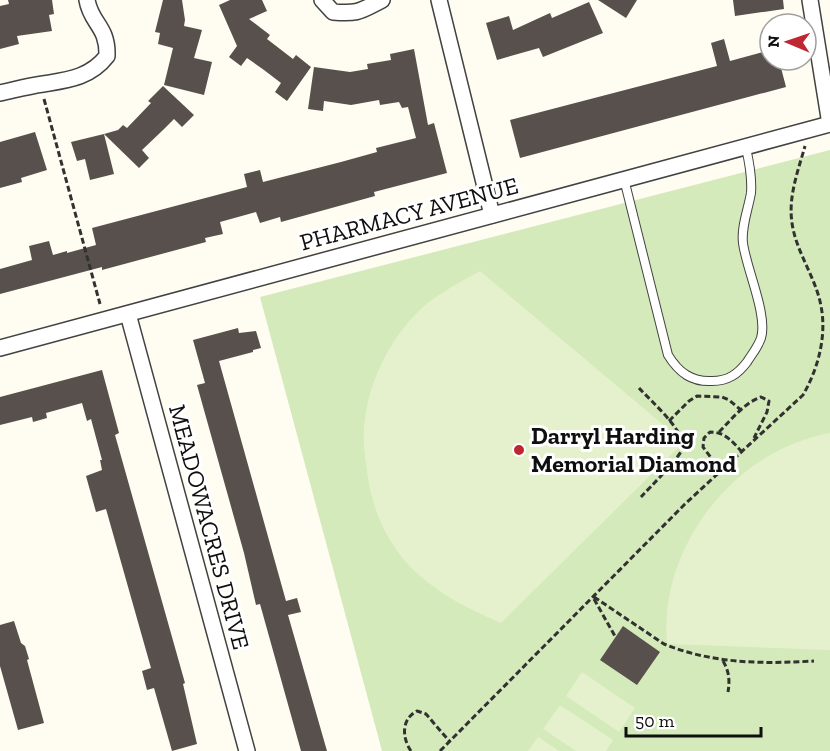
<svg xmlns="http://www.w3.org/2000/svg" width="830" height="751" viewBox="0 0 830 751" font-family="'Zilla Slab',serif">
  <style>
    .green { fill: #d4eabb }
    .pitch { fill: #e5f1cd }
    .building { fill: #58504c }
    .lines { fill: none; stroke-linecap: round; stroke-linejoin: round }
    .service-casing { stroke: #424242; stroke-width: 10 }
    .minor-casing { stroke: #424242; stroke-width: 18 }
    .path { stroke: #313131; stroke-width: 3; stroke-dasharray: 6 3; stroke-linecap: butt }
    .service { stroke: #fff; stroke-width: 8 }
    .minor { stroke: #fff; stroke-width: 15 }
    .poi-dot { fill: #c02631; stroke: #fff; stroke-width: 2 }
    .labels { text-anchor: middle; stroke-width: 6; stroke-linejoin: round; paint-order: stroke }
    .street-label { font-size: 24px; fill: #0f0f0f; stroke: #fff }
    .poi-label { font-size: 24px; font-weight: bold; fill: #0f0f0f; stroke: #fff; text-anchor: start }
  </style>
  <rect width="100%" height="100%" fill="#fffcf2"/>
  <path class="green" d="M830 150V751H382L260 297Z"/>
  <g class="pitch">
    <path d="M480 271 679 438V447L501 623C471 610 444 597 419 575 391 551 374 515 368 479 366 463 363 446 364 429 367 382 392 332 429 302 445 290 462 281 480 271Z"/>
    <path d="M830 433V650L667 644C658 548 734 450 830 433Z"/>
    <path d="M582 672 635 708 619 732 566 696Z"/>
    <path d="M560 705 613 740 606 751H576L543 729Z"/>
    <path d="M538 737 559 751H528Z"/>
  </g>
  <g class="building">
    <path d="M8 0H52L54 14 49 15 52 31 17 36 19 44 0 49V6L9 4Z"/>
    <path d="M163 0H182L185 20 184 26 202 30 194 58 212 62 204 95 164 85 173 48 158 44 160 33 155 32Z"/>
    <path d="M230 0H262L267 11 249 19 270 35 267 39 293 59 296 55 311 67 287 101 275 92 281 83 264 70 247 58 241 66 229 57 237 46 219 5Z"/>
    <path d="M598 0H637L626 18Z"/>
    <path d="M733 0H783L784 9 735 16Z"/>
    <path d="M589 2 603 33 543 57 539 48 497 60 486 23 509 16 513 30 550 13 552 18Z"/>
    <path d="M724 39 730 61 770 50V60H779L786 87 520 158 510 120 717 66 711 43Z"/>
    <path d="M414 49 428 125 434 123 447 173 374 192 375 196 281 222 280 217 260 223 256 212 220 222 223 234 205 238 206 242 102 270V267L0 294V269L32 260 29 246 49 241 53 255 67 251V253L96 245 92 228 247 187 244 174 260 170 263 182 341 162 377 152 376 148 416 138 408 107 402 108 399 102 380 105 379 100 351 105 324 101 323 111 308 109 314 67 350 72 368 69 367 64 391 60 390 54Z"/>
    <path d="M163 86 194 115 182 127 174 119 163 130 142 150 149 158 139 168 104 134 118 130 123 125 127 128 151 103 148 101Z"/>
    <path d="M35 132 47 170 21 178 22 182 0 188V142Z"/>
    <path d="M104 134 114 174 90 180 85 159 77 161 71 142Z"/>
    <path d="M238 328 239 333 256 331 261 348 253 350V352L219 361 286 601 297 598 301 612 288 615 327 751H301L260 604 256 605 244 553 197 385 205 383 193 340Z"/>
    <path d="M102 370 119 433 115 435 185 683 183 684 197 744 172 751 154 688 147 690 142 671 151 668 106 509 96 512 86 476 102 470 100 460H102L91 419 87 421 82 403 46 413 47 418 33 422 32 417 0 425V397Z"/>
    <path d="M14 621 21 643 25 646 29 659 27 660 44 723 18 730 0 666V625Z"/>
    <path d="M623 626 660 652 637 685 600 660Z"/>
  </g>
  <g class="lines">
    <g class="service-casing">
      <path id="service" d="M624 179 668 355C679 373 692 382 712 381 728 381 738 374 747 362 752 354 758 347 761 338 768 315 746 268 743 243 741 227 748 210 751 193 752 180 749 161 746 148"/>
    </g>
    <g class="minor-casing">
      <g id="minor">
        <path d="M322 0 333 12C360 14 360 11 382 0"/>
        <path d="M439 0 492 215"/>
        <path d="M810 0 830 124"/>
        <path d="M0 93C14 90 28 86 43 84 67 80 90 78 107 56 108 26 91 24 87 0"/>
        <path d="M128 314 247 751"/>
        <path d="M0 348 830 124"/>
      </g>
    </g>
    <g class="path">
      <path d="M44 99 100 304"/>
      <path d="M639 388C650 400 685 431 683 447 681 457 649 488 641 497"/>
      <path d="M669 421 689 401 697 396 722 397 729 400 741 410"/>
      <path d="M719 432C732 419 744 403 761 397L769 401 767 412 754 438"/>
      <path d="M721 471 703 447 704 438 710 432C725 432 732 441 742 452"/>
      <path d="M594 597 664 644C713 664 763 664 814 661"/>
      <path d="M594 599 616 638"/>
      <path d="M723 661C729 671 730 680 728 692"/>
      <path d="M411 751C402 738 401 719 417 711L426 714 450 742"/>
      <path d="M440 751 685 504 803 395C818 369 827 336 821 306 816 278 796 252 792 223 788 197 798 171 805 146"/>
    </g>
    <use href="#service" class="service"/>
    <use href="#minor" class="minor"/>
  </g>
  <circle class="poi-dot" cx="519" cy="450" r="6"/>
  <g class="labels">
    <g class="street-label">
      <text transform="translate(409 214) rotate(-15)" y="8">PHARMACY AVENUE</text>
      <text transform="translate(209 527) rotate(75)" y="8">MEADOWACRES DRIVE</text>
    </g>
    <g class="poi-label">
      <text x="531" y="444">Darryl Harding<tspan x="531" dy="28">Memorial Diamond</tspan></text>
    </g>
  </g>
  <g transform="translate(788 42) rotate(272)"><circle r="28" fill="#ffffff" stroke="#9f9f9f" stroke-width="1.5"/>
  <path d="M0-4.5L10 22L0 15L-10 22Z" fill="#c02631"/>
  <text y="-9" font-size="16" font-weight="bold" text-anchor="middle" fill="#0f0f0f">N</text>
  </g>
  <path d="M626 727v9h135v-9" fill="none" stroke="#0f0f0f" stroke-width="3"/>
  <text x="635" y="727" font-size="18" fill="#0f0f0f" stroke="#ffffff" stroke-width="4.5" paint-order="stroke">50 m</text>
</svg>
